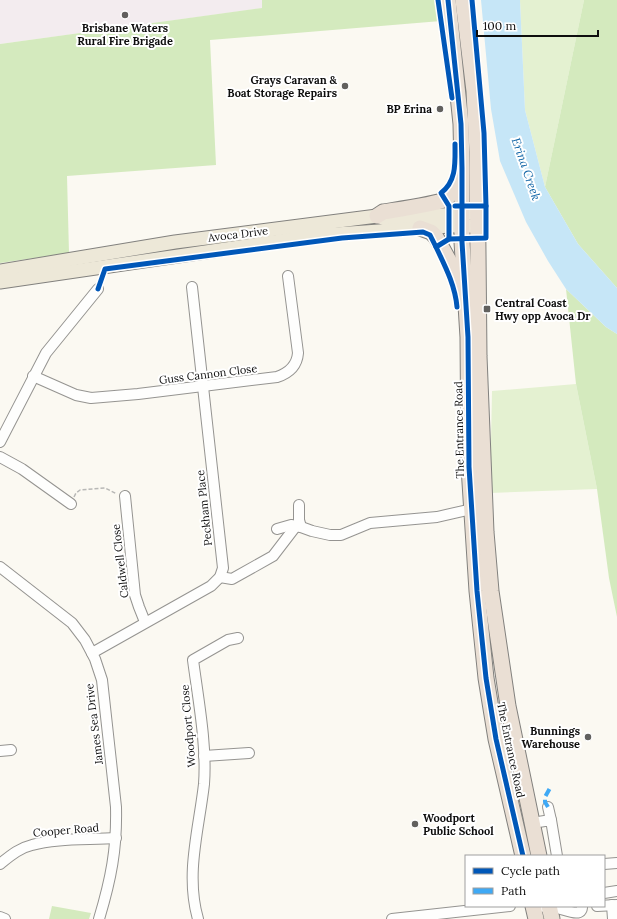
<svg xmlns="http://www.w3.org/2000/svg" width="617" height="919" viewBox="0 0 617 919" font-family="Lora,serif">
  <style>
    .industrial { fill: #f3ecef }
    .green { fill: #e4f1d1 }
    .forest { fill: #d4eabe }
    .water { fill: #c6e6f7 }
    .lines { fill: none; stroke-linecap: round; stroke-linejoin: round }
    .minor-casing { stroke: #959491; stroke-width: 12 }
    .major-casing { stroke: #82817e; stroke-width: 15 }
    .highway-casing { stroke: #82817e; stroke-width: 17 }
    .path { stroke: #b8b8b6; stroke-width: 1.5; stroke-dasharray: 4 2; stroke-linecap: butt }
    .minor { stroke: #fefefd; stroke-width: 10 }
    .major { stroke: #ede8d8; stroke-width: 13 }
    .highway { stroke: #eadfd4; stroke-width: 15 }
    .quiet { stroke: #3fa9f5; stroke-width: 4; stroke-dasharray: 8 4; stroke-linecap: butt }
    .cycleway-casing { stroke: #fff; stroke-width: 8 }
    .cycleway { stroke: #0057b8; stroke-width: 5 }
    .poi-dot { fill: #61605e; stroke: #fff; stroke-width: 1.5 }
    .labels { text-anchor: middle; stroke-width: 4; stroke-linejoin: round; paint-order: stroke }
    .poi-label { font-size: 11px; font-weight: bold; fill: #0e0e0e; stroke: #fff; text-anchor: end }
    .street-label { font-size: 11px; fill: #0e0e0e; stroke: #fff }
    .water-label { font-size: 12px; font-style: italic; fill: #1165a6; stroke: #fff }
  </style>
  <rect width="100%" height="100%" fill="#fbf9f2"/>
  <path class="industrial" d="M0 0H262L263 8 0 44Z"/>
  <g class="green">
    <path d="M520 0H584L545 187 525 110Z"/>
    <path d="M576 384 597 489 490 493 492 391Z"/>
  </g>
  <g class="forest">
    <path d="M262 0H438L441 21 210 40 216 165 67 176 69 253 0 263V44L262 8Z"/>
    <path d="M584 0H617V288L578 244 545 187Z"/>
    <path d="M566 289 606 327 617 334V617L609 578 597 489 576 384Z"/>
    <path d="M52 906 91 913 89 919H49Z"/>
  </g>
  <path class="water" d="M481 0H520L525 110 545 187 578 244 617 288V334L606 327 566 289 548 261 526 222 500 161 491 109Z"/>
  <g class="lines">
    <g class="minor-casing">
      <g id="minor">
        <path d="M33 376 76 395 91 398 138 394 277 377C289 373 297 366 298 353L288 276"/>
        <path d="M0 442 46 353 98 289"/>
        <path d="M0 457 22 469 71 504"/>
        <path d="M125 496 135 595 139 607 145 622"/>
        <path d="M299 505V520L301 527"/>
        <path d="M277 529 291 525 301 527 312 531 330 535H341L370 523 437 517 472 509"/>
        <path d="M0 567 72 623 85 640 95 659 102 680 116 807C117 849 111 879 99 919"/>
        <path d="M220 577 232 579 273 556 296 526"/>
        <path d="M92 653 211 586 220 577 223 568 192 287"/>
        <path d="M0 751 11 750"/>
        <path d="M204 756 249 753"/>
        <path d="M548 807 551 820"/>
        <path d="M532 823 551 820 557 856"/>
        <path d="M0 864C10 856 19 848 32 845 55 838 90 840 116 838"/>
        <path d="M604 864 617 863"/>
        <path d="M604 893 617 891"/>
        <path d="M612 905 613 919"/>
        <path d="M597 906 617 905"/>
        <path d="M544 907C548 907 553 907 557 908 564 909 583 919 582 906"/>
        <path d="M0 917 5 919"/>
        <path d="M198 919C185 874 199 829 204 784 207 745 198 698 193 660L228 640 238 638"/>
        <path d="M392 919 510 906"/>
      </g>
    </g>
    <g class="major-casing">
      <g id="major">
        <path d="M0 271 175 242 377 216 385 219 471 213"/>
        <path d="M0 282 322 235 450 226H472"/>
      </g>
    </g>
    <g class="highway-casing">
      <g id="highway">
        <path d="M448 0 461 124 462 168V242L468 337 469 467 477 591 486 678 496 739 523 856"/>
        <path d="M463 0 474 91 477 152 479 356 486 532 491 591 508 706 539 856"/>
        <path d="M377 216 383 212C395 210 438 204 446 199 453 193 457 183 460 174"/>
        <path d="M420 228 431 232 436 237 463 286"/>
        <path d="M533 906 536 919"/>
        <path d="M549 906 552 919"/>
      </g>
    </g>
    <path class="path" d="M74 497 76 493 80 490 105 488 117 494"/>
    <use href="#minor" class="minor"/>
    <use href="#major" class="major"/>
    <use href="#highway" class="highway"/>
    <path class="quiet" d="M548 807 545 802V797L550 788"/>
    <g class="cycleway-casing">
      <g id="cycleway">
        <path d="M438 0 452 98"/>
        <path d="M448 0 461 124 462 168V242L468 337 469 467 477 591 486 678 496 739 523 856"/>
        <path d="M455 206H486L484 133 472 0"/>
        <path d="M449 239V206L441 193C457 181 455 162 455 144"/>
        <path d="M98 289 105 269 342 238 423 232 430 235 436 247"/>
        <path d="M457 307C455 285 445 266 436 247L449 239 486 238V206"/>
      </g>
    </g>
    <use href="#cycleway" class="cycleway"/>
  </g>
  <g class="poi-dot">
    <circle cx="125" cy="15" r="4"/>
    <circle cx="345" cy="86" r="4"/>
    <circle cx="440" cy="109" r="4"/>
    <rect x="483" y="305" width="8" height="8" rx="2"/>
    <circle cx="588" cy="737" r="4"/>
    <circle cx="415" cy="824" r="4"/>
  </g>
  <g class="labels">
    <g class="poi-label">
      <text x="125" y="32" text-anchor="middle">Brisbane Waters<tspan x="125" dy="13">Rural Fire Brigade</tspan></text>
      <text x="337" y="84">Grays Caravan &amp;<tspan x="337" dy="13">Boat Storage Repairs</tspan></text>
      <text x="432" y="113">BP Erina</text>
      <text x="495" y="307" text-anchor="start">Central Coast<tspan x="495" dy="13">Hwy opp Avoca Dr</tspan></text>
      <text x="580" y="735">Bunnings<tspan x="580" dy="13">Warehouse</tspan></text>
      <text x="423" y="822" text-anchor="start">Woodport<tspan x="423" dy="13">Public School</tspan></text>
    </g>
    <g class="street-label">
      <text transform="translate(238 234) rotate(-7)" y="4">Avoca Drive</text>
      <text transform="translate(208 374) rotate(-7)" y="4">Guss Cannon Close</text>
      <text transform="translate(459 430) rotate(-91)" y="4">The Entrance Road</text>
      <text transform="translate(204 508) rotate(-96)" y="4">Peckham Place</text>
      <text transform="translate(120 561) rotate(-97)" y="4">Caldwell Close</text>
      <text transform="translate(94 724) rotate(-97)" y="4">James Sea Drive</text>
      <text transform="translate(188 726) rotate(-95)" y="4">Woodport Close</text>
      <text transform="translate(511 750) rotate(78)" y="4">The Entrance Road</text>
      <text transform="translate(66 830) rotate(-5)" y="4">Cooper Road</text>
    </g>
    <g class="water-label">
      <text transform="translate(526 169) rotate(71)" y="4">Erina Creek</text>
    </g>
  </g>
  <rect x="465" y="855" width="140" height="52" fill="#ffffff" stroke="#9f9f9f"/>
  <rect x="473" y="868" width="20" height="6" fill="#0057b8" stroke="#9f9f9f"/>
  <text x="501" y="875" font-size="12" fill="#0e0e0e">Cycle path</text>
  <rect x="473" y="888" width="20" height="6" fill="#3fa9f5" stroke="#9f9f9f"/>
  <text x="501" y="895" font-size="12" fill="#0e0e0e">Path</text>
  <path d="M477 30v6h121v-6" fill="none" stroke="#0e0e0e" stroke-width="2"/>
  <text x="483" y="30" font-size="12" fill="#0e0e0e" stroke="#ffffff" stroke-width="3" paint-order="stroke">100 m</text>
</svg>
